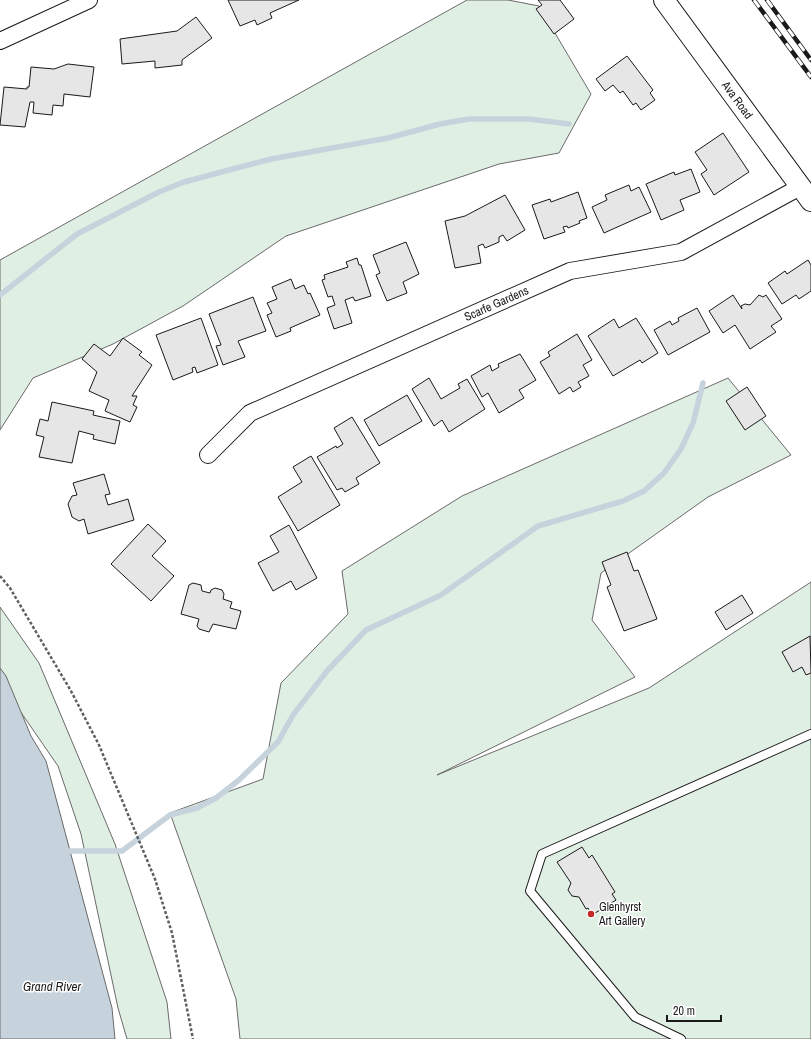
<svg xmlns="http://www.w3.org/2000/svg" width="811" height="1039" viewBox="0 0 811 1039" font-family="'Archivo Narrow',sans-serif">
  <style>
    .green { fill: #e0efe3; stroke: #6a6a6a }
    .water { fill: #c6d2dc; stroke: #6a6a6a }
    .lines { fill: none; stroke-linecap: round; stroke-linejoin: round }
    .stream { stroke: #c6d2dc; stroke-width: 5.5 }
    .building { fill: #e6e6e6; stroke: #1a1a1a }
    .service-casing { stroke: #1a1a1a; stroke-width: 10 }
    .minor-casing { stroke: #1a1a1a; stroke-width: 18 }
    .tertiary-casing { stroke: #1a1a1a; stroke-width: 22 }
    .path { stroke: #5f5f5f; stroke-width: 2.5; stroke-dasharray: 3 2; stroke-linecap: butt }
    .service { stroke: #fff; stroke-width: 8 }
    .minor { stroke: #fff; stroke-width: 16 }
    .tertiary { stroke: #fff; stroke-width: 20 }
    .rail-casing { stroke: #1a1a1a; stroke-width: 4.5 }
    .rail { stroke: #fff; stroke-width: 3; stroke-dasharray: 9; stroke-linecap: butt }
    .poi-dot { fill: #c62828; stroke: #fff; stroke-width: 1.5 }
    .labels { text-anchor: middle; stroke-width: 3; stroke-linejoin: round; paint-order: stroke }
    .street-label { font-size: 12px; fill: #1a1a1a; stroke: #fff }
    .poi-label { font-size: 12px; fill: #1a1a1a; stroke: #fff; text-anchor: start }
    .water-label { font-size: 13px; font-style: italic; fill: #1a1a1a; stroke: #fff }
  </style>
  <rect width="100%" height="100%" fill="#fff"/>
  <g class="green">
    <path d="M467 0H508L539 6 591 94 559 153 499 164 286 236 183 306 113 344 33 378 0 430V260Z"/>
    <path d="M728 378 791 455 708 497 601 573 592 620 635 677 437 775 649 688 811 582V1039H240L236 999 170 813 263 779 281 683 348 614 342 571 462 496Z"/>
    <path d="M0 607 39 663 115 844 167 1002 171 1039H127L118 1008 81 834 58 766 0 682Z"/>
  </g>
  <path class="water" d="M0 668 6 676 31 736 46 761 112 1008 115 1039H0Z"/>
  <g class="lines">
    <g class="stream">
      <path d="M0 295 77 234 159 192 184 182 271 159 388 138 440 124 469 119H529L569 124"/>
      <path d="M69 851H122L170 815 197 808 216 798 239 780 278 742 293 715 327 671 366 630 441 595 538 526 623 501 644 491 664 473 681 449 693 423 703 383"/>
    </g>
  </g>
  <g class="building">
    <path d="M228 0H299L270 13 272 18 257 25 255 20 240 26Z"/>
    <path d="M538 0H560L574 19 554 34 536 9 542 5Z"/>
    <path d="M196 17 212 38 182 60V65L155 68V61L122 64 120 39 177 31Z"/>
    <path d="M627 56 653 90 650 93 655 100 641 110 636 103 633 105 623 91 620 93 613 85 605 91 596 79Z"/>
    <path d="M68 64 94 67 90 97 64 94 63 106 53 105 52 115 33 113 34 102H30L25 127 0 125 4 87 27 89V87H29L31 67 54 69Z"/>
    <path d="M723 133 749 172 714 195 701 174 707 170 695 152Z"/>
    <path d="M691 169 700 192 680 200 684 210 661 220 646 184 674 172 675 175Z"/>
    <path d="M629 185 631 191 639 187 651 212 604 233 592 207 607 200 605 195Z"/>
    <path d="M578 192 587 218 579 221 580 223 568 228 567 226 563 227 565 232 544 239 532 205 550 199 551 202Z"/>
    <path d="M505 195 525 230 507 241 503 235 499 237V242L485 248 483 244 478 246 481 263 455 268 445 221 465 216Z"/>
    <path d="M406 242 419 274 403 282 407 293 387 301 376 275 380 273 373 255Z"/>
    <path d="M357 258 359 265H361L371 296 355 301 353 297 345 300 352 323 334 329 327 308 335 305 332 296 328 297 322 280 325 279 324 275 348 267 346 262Z"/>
    <path d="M808 260 811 265V291L799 299 796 295 782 304 768 283 785 271 787 274Z"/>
    <path d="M291 279 295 289 304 285 308 294 310 293 320 315 290 328 291 331 276 337 267 315 272 313 267 303 277 299 272 287Z"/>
    <path d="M733 295 742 309 741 306 745 304 750 305 759 295 763 297 766 295 782 319 771 326 776 332 750 349 735 325 723 333 709 311Z"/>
    <path d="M253 297 266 331 238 341 245 357 223 365 216 346 221 345 209 314Z"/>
    <path d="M697 308 710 332 668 355 654 330 670 321 672 325 679 321 678 318Z"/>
    <path d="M201 318 218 365 197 373 195 367 192 368 193 372 173 380 156 335Z"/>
    <path d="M636 318 658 353 642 363 640 360 613 376 588 336 614 319 619 328Z"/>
    <path d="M577 334 592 360 583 365 589 376 578 382 581 387 573 392 570 387 559 394 540 362 550 356 548 352Z"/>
    <path d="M123 338 142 352 139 355 152 365 132 396H137L133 405 137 407 130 422 105 411 109 400 89 391 97 372 82 359 94 344 110 356Z"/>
    <path d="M520 354 536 380 519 390 524 398 499 413 488 393 482 397 471 376 490 365 492 371 499 367 498 364Z"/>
    <path d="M429 378 441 399 460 388 458 384 467 379 485 409 449 432 442 420 434 426 412 389Z"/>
    <path d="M747 387 766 416 745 430 726 401Z"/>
    <path d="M407 395 422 421 379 446 364 420Z"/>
    <path d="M52 402 94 411 93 415 120 421 115 444 93 439 94 435 79 431 72 463 39 457 44 437 36 435 40 419 48 421Z"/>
    <path d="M352 417 380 463 356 478 359 484 345 492 342 488 337 490 317 457 336 446 337 448 343 444 334 428Z"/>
    <path d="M311 456 340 505 298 531 278 497 302 482 293 467Z"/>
    <path d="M104 474 110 494 105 495 108 505 128 499 134 520 88 534 84 519 79 521 72 517 68 504 72 496 77 495 73 483Z"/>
    <path d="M148 524 166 541 152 556 174 576 151 601 111 564Z"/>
    <path d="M289 525 317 578 296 590 291 581 273 591 258 563 279 552 270 536Z"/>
    <path d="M627 552 634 571 638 570 657 619 624 631 607 587 611 585 602 562Z"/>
    <path d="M193 583 201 585 202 591 210 593 211 590 215 588 222 590 224 594 223 599 232 602 230 608 241 611 236 629 213 624 209 632 199 629 197 626 199 619 181 614 189 585Z"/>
    <path d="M742 595 753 613 726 630 715 612Z"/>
    <path d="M810 636 811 673 806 675 802 667 793 672 782 652Z"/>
    <path d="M582 847 589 858 592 855 615 892 612 894 616 900 592 915 588 908 586 909 579 897 572 896 568 890 571 883 557 862Z"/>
  </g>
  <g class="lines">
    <g class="service-casing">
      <path id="service" d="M681 1039 635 1017 530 891 542 854 811 734"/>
    </g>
    <g class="minor-casing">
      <g id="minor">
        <path d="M0 41 89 0"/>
        <path id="s1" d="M208 455 250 413 570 271 681 252 800 187"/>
      </g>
    </g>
    <g class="tertiary-casing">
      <g id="tertiary">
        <path id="s2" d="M664 0 811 201"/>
      </g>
    </g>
    <path class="path" d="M0 576 10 588 71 691 99 745 155 879 172 933 193 1039"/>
    <use href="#service" class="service"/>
    <use href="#minor" class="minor"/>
    <use href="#tertiary" class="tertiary"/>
    <g class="rail-casing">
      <g id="rail">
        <path d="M754 0 811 77"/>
        <path d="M767 0 811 60"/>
      </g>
    </g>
    <use href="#rail" class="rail"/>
  </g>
  <circle class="poi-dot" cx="591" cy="914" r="4"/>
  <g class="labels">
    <g class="street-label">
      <text dy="4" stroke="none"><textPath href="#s2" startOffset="124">Ava Road</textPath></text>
      <text dy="4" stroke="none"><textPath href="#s1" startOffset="329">Scarfe Gardens</textPath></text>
    </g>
    <g class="poi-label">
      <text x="599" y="911">Glenhyrst<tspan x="599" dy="14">Art Gallery</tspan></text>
    </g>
    <g class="water-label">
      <text x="52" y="991">Grand River</text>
    </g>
  </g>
  <path d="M667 1015v6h54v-6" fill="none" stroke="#1a1a1a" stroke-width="2"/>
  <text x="673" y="1015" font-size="12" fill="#1a1a1a" stroke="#ffffff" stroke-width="3" paint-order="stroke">20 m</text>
</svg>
